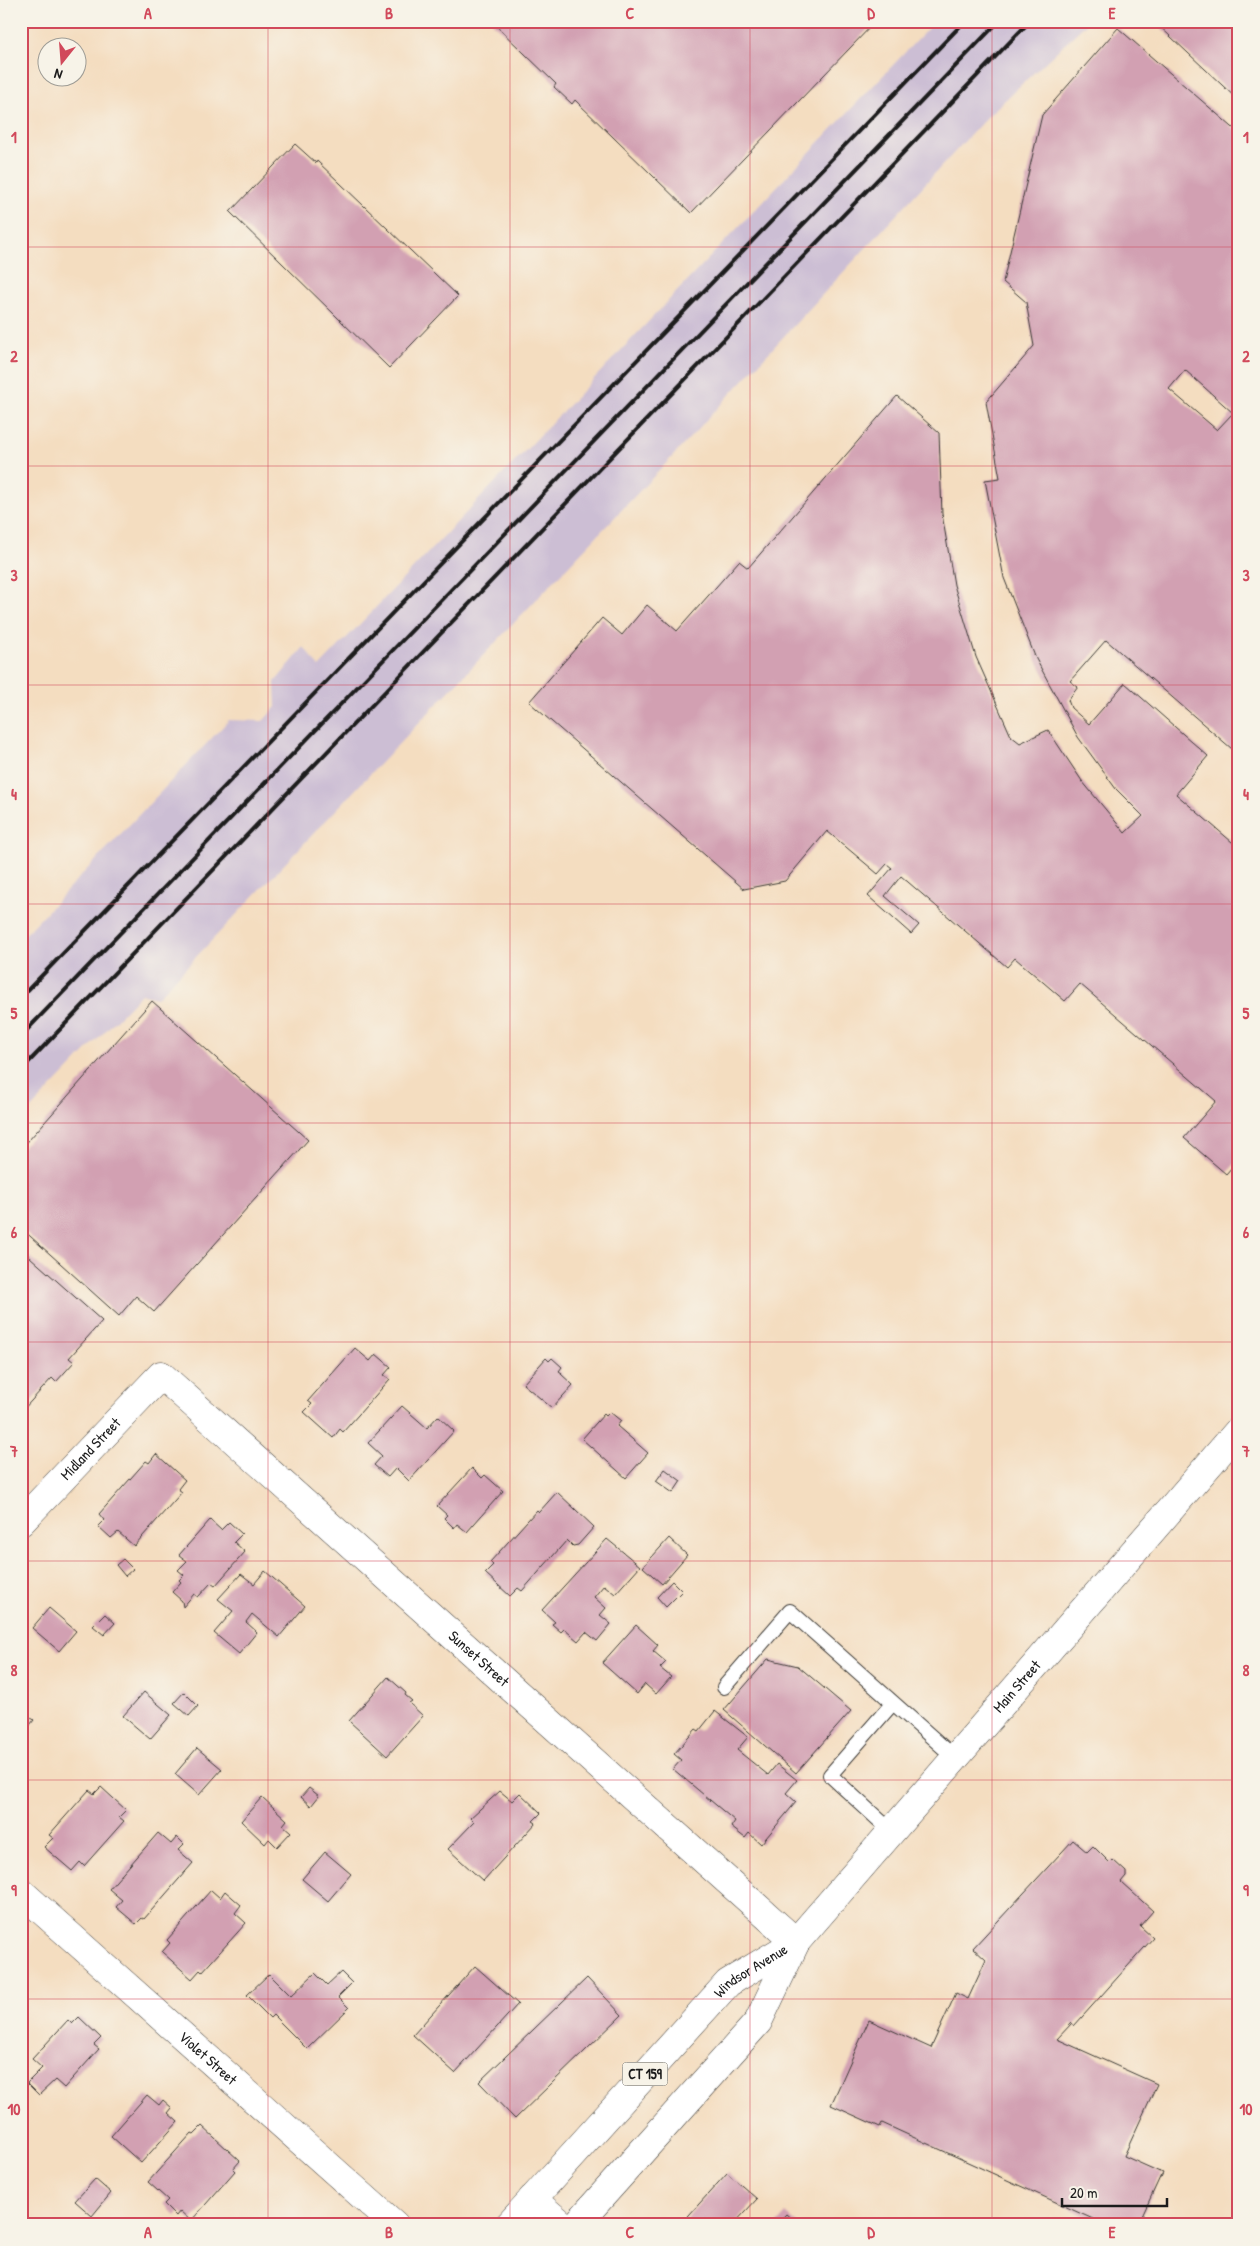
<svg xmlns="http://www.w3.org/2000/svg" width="1260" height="2246" viewBox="0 0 1260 2246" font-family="'Patrick Hand',sans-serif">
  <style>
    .industrial { fill: #ccbed4 }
    .building { fill: #d2a0b2; fill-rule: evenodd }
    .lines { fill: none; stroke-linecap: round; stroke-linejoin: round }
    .lane-casing { stroke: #3c3935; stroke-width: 16 }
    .street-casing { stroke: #3c3935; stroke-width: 29 }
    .primary-casing { stroke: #3c3935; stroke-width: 29 }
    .lane { stroke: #fff; stroke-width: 14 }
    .street { stroke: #fff; stroke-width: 28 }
    .primary { stroke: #fff; stroke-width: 28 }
    .rail { stroke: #1c1c1c; stroke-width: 4 }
    .grid { fill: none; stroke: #d1495b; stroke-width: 1; stroke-opacity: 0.55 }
    .labels { text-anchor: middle; stroke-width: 4; stroke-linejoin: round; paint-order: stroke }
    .shield { fill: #f7f3e8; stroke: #5e5c59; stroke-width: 1 }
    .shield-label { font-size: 14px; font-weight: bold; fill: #1c1c1c }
    .street-label { font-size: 15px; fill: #1c1c1c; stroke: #f7f3e8 }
    .neatline { fill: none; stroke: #d1495b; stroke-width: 2 }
    .grid-label { font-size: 16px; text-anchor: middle; font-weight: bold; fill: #d1495b }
  </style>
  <rect width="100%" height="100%" fill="#f7f3e8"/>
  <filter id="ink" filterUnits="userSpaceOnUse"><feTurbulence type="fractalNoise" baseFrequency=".02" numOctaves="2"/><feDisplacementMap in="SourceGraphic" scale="10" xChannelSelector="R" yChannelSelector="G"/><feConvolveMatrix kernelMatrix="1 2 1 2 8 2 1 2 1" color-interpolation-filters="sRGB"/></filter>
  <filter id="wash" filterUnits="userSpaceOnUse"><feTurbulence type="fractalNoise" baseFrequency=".0096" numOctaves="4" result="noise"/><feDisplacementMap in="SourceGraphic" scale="20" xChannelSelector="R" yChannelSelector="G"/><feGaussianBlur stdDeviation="1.12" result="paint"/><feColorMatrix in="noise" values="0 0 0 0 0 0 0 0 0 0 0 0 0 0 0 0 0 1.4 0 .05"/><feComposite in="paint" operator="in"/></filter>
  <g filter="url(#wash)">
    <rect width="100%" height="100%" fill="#f4ddc0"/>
    <path class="industrial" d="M935 21H1089L988 116 673 456 157 998 141 994 21 1119V939L229 720 263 721 276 707 275 682 304 647 319 667Z"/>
    <g id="blocks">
      <g class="building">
        <path d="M491 21H876L691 213 575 100 572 104 554 87 556 84Z"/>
        <path d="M1154 21H1239V101Z"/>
        <path d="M1118 28 1239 133V755L1106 640 1070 681 1078 687 1068 700 1071 708 1089 724 1125 683 1208 756 1176 794 1239 848V1159L1226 1174 1184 1138 1216 1101 1080 984 1065 1001 1015 958 1007 967 901 876 885 896 919 925 911 934 868 896 892 868 887 864 878 874 827 831 785 881 744 889 529 702 602 618 622 635 647 605 677 631 739 561 748 568 897 396 939 433 942 514 954 585 976 657 1011 736 1020 743 1048 730 1082 781 1125 833 1143 816 1116 789 1078 737 1036 659 1004 578 985 480 1000 478 986 402 1034 346 1026 302 1003 282 1042 115ZM1185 370 1233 413 1217 430 1169 389Z"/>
        <path d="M295 144 316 163 317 161 458 296 389 368 230 212Z"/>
        <path d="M152 1001 308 1140 154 1312 136 1296 119 1316 21 1228V1149Z"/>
        <path d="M21 1249 102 1321 69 1358 74 1362 56 1382 52 1378 21 1412Z"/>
        <path d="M355 1348 370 1361 376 1354 391 1367 384 1375 390 1379 343 1432 340 1429 333 1438 304 1412 312 1404 308 1401Z"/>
        <path d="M546 1358 549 1361 552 1358 562 1367 559 1371 562 1373 561 1374 573 1385 552 1408 523 1384Z"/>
        <path d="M402 1406 427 1428 438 1416 454 1431 409 1481 396 1468 388 1477 374 1465 382 1456 368 1443Z"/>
        <path d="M610 1412 621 1421 617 1426 648 1453 626 1478 582 1439 604 1414 606 1416Z"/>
        <path d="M156 1454 185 1480 178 1489 182 1492 134 1546 118 1532 111 1538 98 1526 104 1520 99 1514 146 1461 149 1463Z"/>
        <path d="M472 1468 482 1478 485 1475 503 1491 467 1532 457 1524 454 1528 444 1518 447 1515 437 1506Z"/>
        <path d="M665 1469 681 1481 673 1493 656 1481Z"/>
        <path d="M557 1492 594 1527 578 1545 573 1546 567 1540 522 1591 518 1588 510 1596 485 1573 493 1565 490 1562 537 1510 539 1512Z"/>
        <path d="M210 1520 221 1530 229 1522 242 1534 234 1542 245 1552 215 1586 211 1583 198 1597 194 1594 183 1607 182 1601 172 1592 181 1582 179 1580 184 1575 178 1570 187 1561 179 1555Z"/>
        <path d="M669 1538 687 1555 662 1584 643 1567Z"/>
        <path d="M607 1539 640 1566 615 1594 604 1585 594 1597 606 1608 600 1615 611 1624 597 1641 586 1632 578 1641 564 1629 561 1632 552 1624 555 1622 542 1610Z"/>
        <path d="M123 1559 133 1569 125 1576 116 1565Z"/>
        <path d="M265 1571 305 1606 279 1637 252 1614 246 1622 257 1632 239 1654 214 1633 233 1611 218 1599 241 1574 254 1584Z"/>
        <path d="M672 1581 682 1591 666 1607 657 1597Z"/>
        <path d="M49 1608 76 1631 59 1651 32 1628Z"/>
        <path d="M105 1614 115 1623 104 1635 93 1626Z"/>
        <path d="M636 1625 658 1645 653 1651 666 1662 660 1668 671 1677 656 1694 645 1684 637 1694 602 1663Z"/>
        <path d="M768 1659 798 1666 851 1711 796 1773 724 1710Z"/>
        <path d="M388 1677 406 1693 405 1695 412 1701 409 1703 423 1716 387 1756 349 1721Z"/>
        <path d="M144 1692 171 1715 150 1739 123 1716Z"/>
        <path d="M184 1692 198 1706 189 1716 174 1703Z"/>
        <path d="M21 1710 34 1720 21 1736Z"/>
        <path d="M715 1711 748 1737 737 1750 768 1775 777 1764 797 1780 786 1793 796 1802 761 1844 749 1833 745 1838 731 1827 735 1821 673 1769 681 1760 674 1754 696 1729 699 1731Z"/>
        <path d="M197 1748 222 1769 199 1795 175 1774Z"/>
        <path d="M101 1787 126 1810 119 1817 124 1821 84 1866 80 1862 72 1871 44 1847 53 1838 49 1835 89 1790 94 1794Z"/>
        <path d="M309 1788 319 1796 311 1806 301 1797Z"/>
        <path d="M500 1791 512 1801 520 1793 541 1813 533 1821 536 1823 483 1881 448 1849 474 1822 470 1818Z"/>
        <path d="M262 1797 287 1820 283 1825 291 1832 277 1847 269 1839 265 1844 241 1821Z"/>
        <path d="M158 1833 171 1844 177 1837 184 1844 178 1850 193 1863 144 1919 142 1918 136 1924 116 1907 122 1900 109 1889Z"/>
        <path d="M1073 1840 1087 1852 1093 1846 1110 1863 1113 1860 1126 1872V1876L1121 1882 1153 1911 1140 1926 1153 1938 1074 2026 1072 2023 1057 2039 1157 2084 1124 2156 1162 2173 1138 2225H1106L882 2123 880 2127 831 2105 869 2020 931 2048 956 1993 968 1999 986 1960 973 1948Z"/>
        <path d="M325 1852 351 1874 328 1901 302 1879Z"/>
        <path d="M211 1890 220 1898 225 1891 241 1905 235 1913 246 1923 202 1972 200 1970 192 1979 162 1952 170 1943 167 1940Z"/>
        <path d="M475 1966 518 2004 455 2073 413 2035Z"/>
        <path d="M341 1972 352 1983 338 1997 349 2008 307 2049 273 2015 270 2018 247 1995 269 1974 291 1996 315 1973 327 1985Z"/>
        <path d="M587 1978 622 2015 515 2119 479 2082Z"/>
        <path d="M79 2017 101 2038 94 2045 99 2049 64 2088 55 2080 39 2095 27 2083 42 2068 32 2059 68 2020 72 2024Z"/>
        <path d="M147 2095 159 2105 163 2100 172 2108 168 2113 178 2122 141 2163 111 2136Z"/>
        <path d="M202 2126 240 2161 233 2169 235 2171 191 2221 180 2211 176 2216 164 2204 168 2200 148 2182 192 2133 194 2134Z"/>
        <path d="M727 2173 757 2199 733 2225H680Z"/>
        <path d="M95 2179 111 2193 92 2216 75 2201Z"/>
        <path d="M786 2214 799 2225H776Z"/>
      </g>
    </g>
  </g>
  <g filter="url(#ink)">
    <use href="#blocks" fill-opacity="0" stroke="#3c3935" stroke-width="1"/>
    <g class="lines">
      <g class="lane-casing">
        <g id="lane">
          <path d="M724 1687 790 1611 954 1757"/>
          <path d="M891 1831 830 1775 892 1704"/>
        </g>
      </g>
      <g class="street-casing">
        <g id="street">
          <path id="s1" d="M21 1522 161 1375 796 1942"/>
          <path id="s2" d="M21 1892 395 2225"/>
        </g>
      </g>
      <g class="primary-casing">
        <g id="primary">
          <path d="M532 2199 563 2225"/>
          <path id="s3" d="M509 2225 728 1983 796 1942"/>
          <path id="s4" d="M576 2225 758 2022 796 1942 1239 1430"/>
        </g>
      </g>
      <use href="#lane" class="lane"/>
      <use href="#street" class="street"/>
      <use href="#primary" class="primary"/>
      <g class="rail">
        <path d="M21 997 965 21"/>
        <path d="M21 1036 999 21"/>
        <path d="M21 1070 1030 21"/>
      </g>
    </g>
  </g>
  <path class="grid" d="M268 21V2225M510 21V2225M750 21V2225M992 21V2225M21 247H1239M21 466H1239M21 685H1239M21 904H1239M21 1123H1239M21 1342H1239M21 1561H1239M21 1780H1239M21 1999H1239"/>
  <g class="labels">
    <rect class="shield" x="622.5" y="2062.5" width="45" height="23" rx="4"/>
    <g class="shield-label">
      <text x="645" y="2079">CT 159</text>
    </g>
    <g class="street-label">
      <text dy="5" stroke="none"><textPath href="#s1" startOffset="101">Midland Street</textPath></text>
      <text dy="5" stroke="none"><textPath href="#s1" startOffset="629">Sunset Street</textPath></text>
      <text dy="5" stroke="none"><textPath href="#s4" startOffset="699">Main Street</textPath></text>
      <text dy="5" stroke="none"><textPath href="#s3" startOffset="352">Windsor Avenue</textPath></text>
      <text dy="5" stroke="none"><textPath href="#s2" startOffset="250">Violet Street</textPath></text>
    </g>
  </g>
  <rect width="1260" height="2246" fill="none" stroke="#f7f3e8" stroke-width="55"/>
  <g transform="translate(62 62) rotate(197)"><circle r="24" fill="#f7f3e8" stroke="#9f9d96"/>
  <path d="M0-4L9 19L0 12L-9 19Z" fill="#d1495b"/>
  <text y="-8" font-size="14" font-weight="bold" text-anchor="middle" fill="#1c1c1c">N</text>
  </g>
  <path d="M1062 2198v8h105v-8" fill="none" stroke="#1c1c1c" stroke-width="2.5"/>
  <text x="1070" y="2198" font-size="15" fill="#1c1c1c" stroke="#f7f3e8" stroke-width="4" paint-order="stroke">20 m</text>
  <rect x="28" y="28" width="1204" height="2190" class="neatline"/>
  <g class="grid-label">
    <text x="148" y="19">A</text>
    <text x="389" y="19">B</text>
    <text x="630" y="19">C</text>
    <text x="871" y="19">D</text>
    <text x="1112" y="19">E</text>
    <text x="14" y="143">1</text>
    <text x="1246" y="143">1</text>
    <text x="14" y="362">2</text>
    <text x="1246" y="362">2</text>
    <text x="14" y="581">3</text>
    <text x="1246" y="581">3</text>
    <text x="14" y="800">4</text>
    <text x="1246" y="800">4</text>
    <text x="14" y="1019">5</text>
    <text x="1246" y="1019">5</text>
    <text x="14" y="1238">6</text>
    <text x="1246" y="1238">6</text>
    <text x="14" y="1457">7</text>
    <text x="1246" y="1457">7</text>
    <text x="14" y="1676">8</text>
    <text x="1246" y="1676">8</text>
    <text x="14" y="1896">9</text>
    <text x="1246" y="1896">9</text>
    <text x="14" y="2115">10</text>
    <text x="1246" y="2115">10</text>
    <text x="148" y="2238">A</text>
    <text x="389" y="2238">B</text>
    <text x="630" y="2238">C</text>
    <text x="871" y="2238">D</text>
    <text x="1112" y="2238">E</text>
  </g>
</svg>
